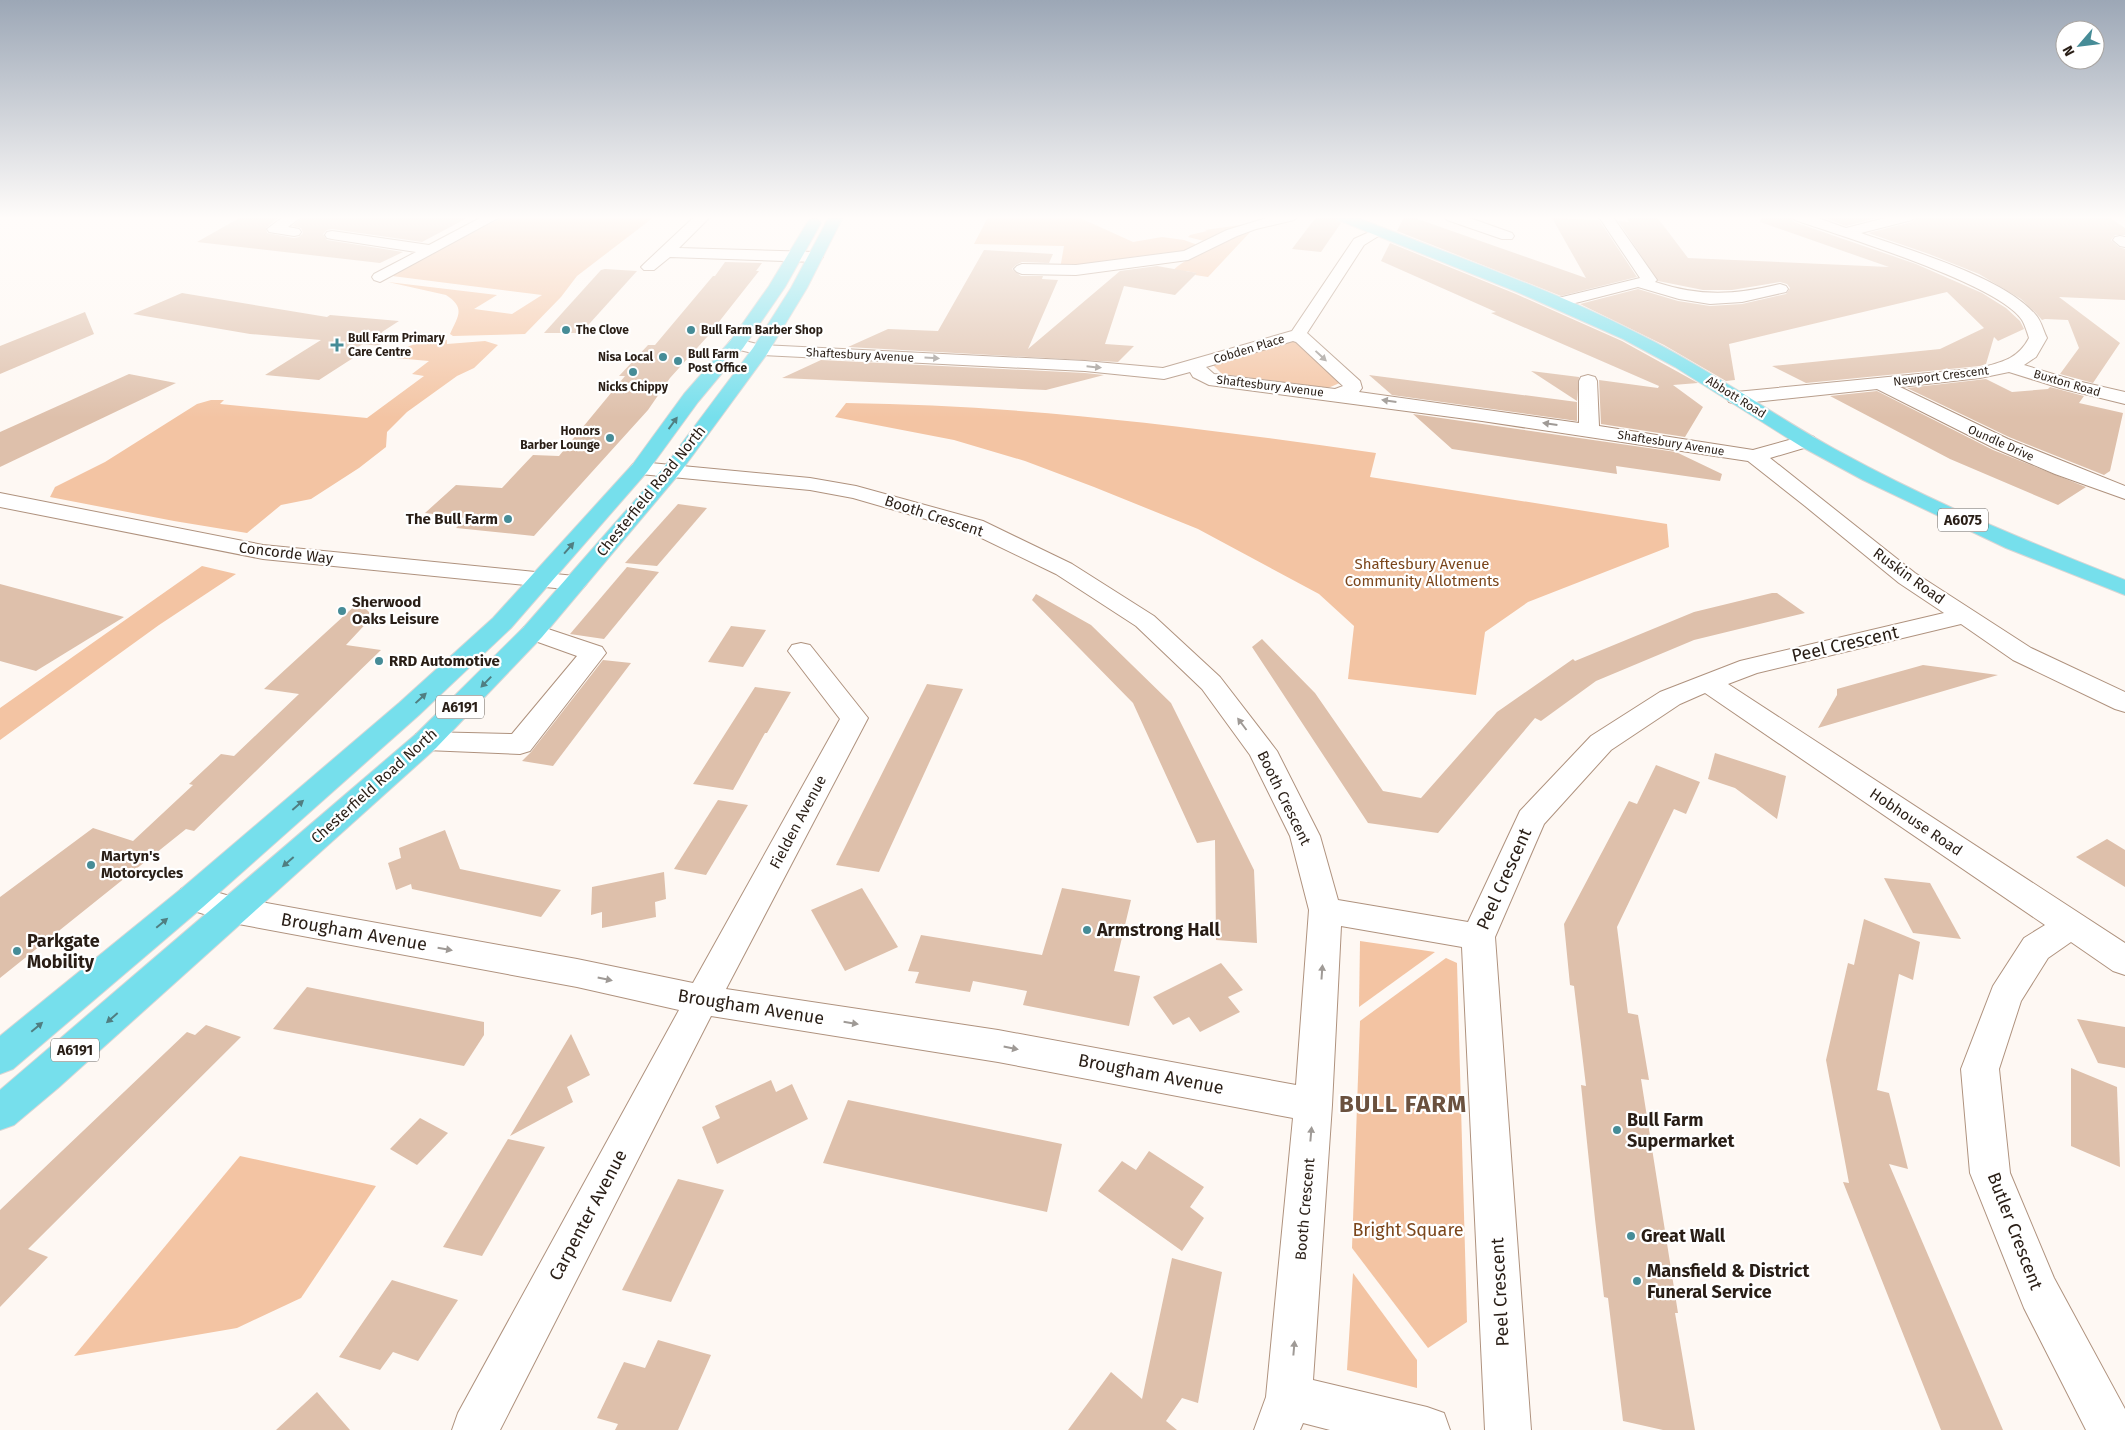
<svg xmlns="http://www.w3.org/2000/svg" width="2125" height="1430" viewBox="0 0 2125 1430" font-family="'Fira Sans',sans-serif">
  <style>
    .green { fill: #f3c4a3 }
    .building { fill: #dec0ab }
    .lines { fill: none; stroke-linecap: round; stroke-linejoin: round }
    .minor-casing { stroke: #af927e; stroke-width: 2 }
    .major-casing { stroke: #d8d6d5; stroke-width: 2 }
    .minor { fill: #fff; fill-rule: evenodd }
    .major { fill: #76dfec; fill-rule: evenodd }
    .oneway { fill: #9f9a96 }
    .oneway2 { fill: #507e81 }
    .poi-dot { fill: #468c97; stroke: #fff; stroke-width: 2 }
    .labels { text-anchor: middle; stroke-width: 4.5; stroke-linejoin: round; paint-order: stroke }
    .far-poi-label { font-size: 12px; font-weight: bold; fill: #291e16; stroke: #fff; text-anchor: start }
    .far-street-label { font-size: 12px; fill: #291e16; stroke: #fff }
    .shield { fill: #fff; stroke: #69625c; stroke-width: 1 }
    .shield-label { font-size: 14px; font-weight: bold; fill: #291e16 }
    .street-label { font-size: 15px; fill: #291e16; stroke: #fff }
    .poi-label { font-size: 15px; font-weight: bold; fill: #291e16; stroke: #fff; text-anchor: start }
    .park-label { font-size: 15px; fill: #7b461b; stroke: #fff }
    .near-street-label { font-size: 18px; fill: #291e16; stroke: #fff }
    .near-poi-label { font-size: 18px; font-weight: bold; fill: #291e16; stroke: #fff; text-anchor: start }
    .near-park-label { font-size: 18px; fill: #7b461b; stroke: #fff }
    .near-district-label { font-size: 24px; font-weight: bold; letter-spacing: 1px; fill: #6b513e; stroke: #fff }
  </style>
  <rect width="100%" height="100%" fill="#fef8f3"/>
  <g class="green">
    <path d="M503 217H654L577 276 561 297 525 334 453 336 450 334C458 316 466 308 446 295L388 282 497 295 474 309 512 314 542 295 392 276 431 254Z"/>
    <path d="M988 217H1078L1133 242 1162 237 1184 240 1195 244 1197 248 1170 255 1139 256 1060 269 1064 246 974 244Z"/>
    <path d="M1240 225 1208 242 1188 237 1190 235 1207 231 1205 230Z"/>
    <path d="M1254 228 1208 277 1195 275 1196 273 1186 271 1183 274 1172 272C1179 260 1239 234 1254 228Z"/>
    <path d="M442 339 447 340V344L485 341 498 345 474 368 457 376 407 412 387 432 386 447 359 468 311 499 281 505 247 533 174 521 50 497 55 487 105 462 197 404 211 400H224L220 404 367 418 424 376 412 374 429 361 384 357 412 345Z"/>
    <path d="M1292 341 1300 342 1342 382 1328 388 1222 374 1213 365Z"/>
    <path d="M846 403C1024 405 1201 428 1376 453L1370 477 1667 524 1669 547 1528 602 1485 632 1476 695 1348 679 1354 626 1319 594 1198 529 1094 487 1025 461 954 440 835 417Z"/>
    <path d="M202 566 236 574 159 625 0 740V708Z"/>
    <path d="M1360 941 1435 952 1359 1007Z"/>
    <path d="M1446 958 1457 963 1467 1322 1428 1348 1352 1248 1360 1021Z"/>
    <path d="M240 1156 376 1186 301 1298 237 1328 74 1356Z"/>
    <path d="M1353 1273 1417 1360V1388L1347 1370Z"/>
  </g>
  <g class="building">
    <path d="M241 217H279L266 228 267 233 294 238 299 237 303 233 301 228 292 226 303 217H469L422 242 332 229 327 230 323 234 327 240 403 252 380 263 197 242Z"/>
    <path d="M1316 217H1334L1341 223 1321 252 1292 249Z"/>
    <path d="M1404 217H1412L1586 278 1552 218 1599 220 1637 277 1561 296 1397 231Z"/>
    <path d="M1626 217H1657L1688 258 1889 267 1760 222 1761 217H1791L1794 222 1916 264 1982 293 2006 308 2020 321 2024 329 1998 341 1994 337 1986 364 1980 366 1806 383 1772 366 1940 349 1984 328 1947 292 1729 344 1735 380 1726 381 1664 345 1580 304 1638 289 1678 301 1710 306 1742 304 1786 294 1790 288 1787 284 1780 282 1732 290H1703L1658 281 1618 221 1629 222Z"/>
    <path d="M1822 217H1880L1846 226Z"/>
    <path d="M1916 217H2109L2125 228V235H2115L2111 240 2119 247 2125 249V300L2059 297 2120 343 2093 383 2060 374 2079 348 2068 320 2045 319 2042 320 2036 313 2021 299 1979 274 1929 254 1868 233 1912 222Z"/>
    <path d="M1390 243 1516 294 1622 341 1698 383 1673 385 1703 407 1685 437 1601 424 1599 380 1658 388 1659 386 1491 313 1496 312 1381 261Z"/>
    <path d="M984 250 1053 254 1049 263 1022 262 1016 265 1012 269 1021 276H1043L1042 279 1058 280 1028 349 1120 271 1157 266 1197 273 1175 295 1124 286 1105 344 1134 346 1118 362 848 347 888 329 938 331Z"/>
    <path d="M725 262 762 263 756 271H759L707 337 670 378 648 410 534 536 456 528 466 518 425 513 456 485 502 488 533 455 559 456 625 376H619L648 345H655L713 276H715Z"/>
    <path d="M605 269 637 271 581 333H544L601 270Z"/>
    <path d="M182 293 327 317 330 315 399 321 382 332 380 346 363 344 353 350 364 351 319 380 265 375 321 340 250 334 133 314Z"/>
    <path d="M85 312 94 334 0 374V346Z"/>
    <path d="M821 360 1085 373 1104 375 1046 390 782 378Z"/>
    <path d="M1531 371 1579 377 1577 401Z"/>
    <path d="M129 374 176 383 0 467V432Z"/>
    <path d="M1369 375 1577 402V421L1392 395Z"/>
    <path d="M1986 379 2012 392 2048 389 2050 387 2084 396 2079 403 2123 413 2110 471 2104 475 2009 437 1907 388Z"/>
    <path d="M1877 391 1993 450 2086 487 2058 505 1950 459 1830 396Z"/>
    <path d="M1413 414 1676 452 1722 474 1720 481 1616 466 1617 474 1452 449Z"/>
    <path d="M678 504 707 508 657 566 625 563Z"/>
    <path d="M627 567 659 572 604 639 570 634Z"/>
    <path d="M0 584 124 617 36 671 0 661Z"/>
    <path d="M1772 593H1777L1805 613 1694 640 1596 681 1541 721 1535 718 1438 833 1368 823 1252 647 1262 639 1315 693 1383 791 1421 798 1497 712 1573 659 1575 661 1694 612Z"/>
    <path d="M1036 594 1091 625 1171 703 1254 870 1257 943 1216 940 1215 840 1197 843 1133 703 1032 600Z"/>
    <path d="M359 602 373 616 346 645 381 650 194 831 186 829 0 978V897L93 828 133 841 193 785 189 784 221 754 234 756 299 694 264 689Z"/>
    <path d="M731 626 766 630 743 667 708 662Z"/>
    <path d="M603 660 631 663 553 766 522 761 531 752Z"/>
    <path d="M1923 665 1998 675 1818 728 1837 695V689Z"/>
    <path d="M927 684 963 689 879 872 836 865Z"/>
    <path d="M755 687 791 692 767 733H765L733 790 693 784Z"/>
    <path d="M1715 753 1786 776 1777 819 1735 788 1708 779Z"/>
    <path d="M1656 765 1700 782 1686 814 1674 809 1617 927 1628 1013 1638 1015 1649 1080 1641 1079 1678 1313H1675L1695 1430H1663L1623 1421 1608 1298 1604 1297 1595 1219 1581 1085 1586 1086 1574 986 1570 985 1564 924 1629 801 1637 804Z"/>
    <path d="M718 800 748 805 706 875 674 869Z"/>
    <path d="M445 830 460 869 561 890 541 917 412 889 411 884 396 890 388 863 401 858 399 848Z"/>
    <path d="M2107 839 2125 850V887L2076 857Z"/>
    <path d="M664 872 666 899 655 902 656 917 602 928V912L591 915 592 887Z"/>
    <path d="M1884 878 1930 883 1961 939 1913 933Z"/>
    <path d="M862 888 898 947 845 971 811 910Z"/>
    <path d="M1062 888 1131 900 1114 971 1140 976 1129 1026 1023 1005 1027 991 973 981 970 992 915 983 919 972 908 971 921 935 1042 955Z"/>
    <path d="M1864 919 1920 942 1913 980 1899 974 1877 1090 1889 1093 1908 1169 1889 1164 2003 1430H1941L1843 1182 1849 1183 1826 1060 1848 963 1854 965Z"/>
    <path d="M1221 963 1243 990 1228 997 1240 1012 1200 1032 1189 1017 1173 1025 1153 997Z"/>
    <path d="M307 987 484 1022V1035L464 1066 273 1029Z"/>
    <path d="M2077 1019 2125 1027V1068L2098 1063Z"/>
    <path d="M206 1025 241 1037 28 1249 48 1257 0 1307V1210L187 1032 195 1035Z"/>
    <path d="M571 1034 590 1075 567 1087 573 1102 510 1136Z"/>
    <path d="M2071 1068 2117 1087 2120 1167 2071 1146Z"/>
    <path d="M771 1080 776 1092 792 1084 808 1119 717 1164 702 1127 720 1118 715 1106Z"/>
    <path d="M848 1100 1062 1144 1047 1212 823 1163Z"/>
    <path d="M420 1118 448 1133 417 1165 390 1149Z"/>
    <path d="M508 1139 545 1147 482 1256 443 1247Z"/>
    <path d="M1149 1151 1204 1187 1190 1207 1204 1218 1182 1251 1098 1191 1122 1161 1136 1170Z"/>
    <path d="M678 1179 724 1190 671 1302 622 1290Z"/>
    <path d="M1172 1258 1222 1272 1198 1403 1182 1398 1166 1421 1177 1430H1068L1111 1372 1142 1399Z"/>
    <path d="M392 1280 458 1300 418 1361 393 1352 380 1370 339 1357Z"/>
    <path d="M658 1340 711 1355 678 1430H615L618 1424 597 1418 624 1362 645 1368Z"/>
    <path d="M317 1392 350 1430H276Z"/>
  </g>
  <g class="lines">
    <g class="minor-casing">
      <g id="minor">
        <path d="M283 217H301L288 227 299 229 301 232 299 235 294 236 269 232 267 229Z"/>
        <path d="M482 217H500L380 282 374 280 372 277 374 274 416 252 332 239 327 238 325 235 327 232 332 231 429 245Z"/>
        <path d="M694 217H710L679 248 815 252 820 254 823 257 820 260 815 262 670 257 654 270H644L641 267 644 264Z"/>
        <path d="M1270 217H1296L1294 220 1256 229 1237 236 1188 260 1076 275 1022 274 1017 272 1014 269 1017 266 1022 264 1076 265 1184 251 1227 230Z"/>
        <path d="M1445 217H1467L1512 233 1514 236 1512 239H1502L1447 220Z"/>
        <path d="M1599 217H1613L1657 280 1655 282C1701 297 1734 295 1780 284L1786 286 1788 289 1786 292 1742 302 1710 304 1679 299 1638 287 1556 308 1550 306 1548 303 1550 300 1640 278Z"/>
        <path d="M1793 217H1815L1846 228 1889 217H1914L1912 220 1861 233C1909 250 2001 276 2035 314 2041 320 2043 330 2047 338L2036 357 2024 365 2073 380 2125 392V404L2060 388 2009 372 1980 378 1900 387 2008 439 2125 486V499L2055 474 1994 448 1877 389 1736 404 1729 402 1727 398 1729 394 1736 392 1980 368C2002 362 2018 359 2029 338 2027 332 2025 325 2022 320 1999 284 1841 236 1795 220Z"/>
        <path d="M1378 228 1383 229 1385 232 1364 245 1307 333 1360 381 1362 388 1359 392 1579 423V381L1581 377 1588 375 1595 377 1597 381 1599 426 1753 450 1807 435 1814 437 1817 441 1814 445 1770 458 1915 573 2031 648 2125 692V712L2115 709 2013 660 1961 624 1757 673 1728 684 2125 943V975L2113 971 2071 942 2048 958 2021 1001 1999 1069 2010 1173 2054 1278 2125 1409V1430H2086L2024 1308 1970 1173 1961 1069 1993 986 2024 938 2045 925 1705 693 1680 704 1611 750 1544 824 1495 937 1531 1430H1485L1462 947 1341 926 1332 1105 1313 1380 1427 1407 1444 1413 1450 1430H1330L1303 1423 1300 1430H1254L1266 1397 1293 1118 998 1062 711 1016 500 1430H452L458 1413 679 1010 577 987 233 923 181 907 176 898 181 889 192 885 233 897 577 959 693 983 840 719 788 651 792 645 801 643 810 645 868 718 726 989 998 1030 1296 1085 1309 910 1290 836 1250 755 1202 689 1136 626 1056 574 967 531 853 498 810 490 640 474 633 472 630 468 633 464 640 462 810 478 856 486 983 521 1072 564 1154 616 1220 677 1277 751 1320 836 1338 900 1468 922 1520 811 1591 736 1660 692 1740 661 1944 613 1899 583 1805 506 1748 461 1482 421 1209 385 1193 377 1190 372 1164 379 1085 371 761 355 731 348 728 344 731 340 737 339 761 345 1085 361 1163 368 1292 331 1354 239ZM1293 341 1296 342 1343 386 1335 389 1214 374 1206 367Z"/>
        <path d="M2120 236 2125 237V247L2120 246 2113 240 2115 237Z"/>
        <path d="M0 493 263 545 575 576 583 578 587 583 583 588 575 590 263 559 0 507Z"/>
        <path d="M533 624 602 647 606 653 530 751 520 754 426 750 416 748 412 741 416 734 426 732 512 734 577 656 524 637 520 632 524 627Z"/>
      </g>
    </g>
    <g class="major-casing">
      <g id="major">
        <path d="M829 217H843L807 288 767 354 679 474 542 637 436 748 58 1088 14 1125 0 1130V1090L416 734 524 627 665 466 753 348 791 288Z"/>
        <path d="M1336 217H1356C1450 255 1547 287 1637 333 1708 368 1771 414 1840 452 1931 502 2028 542 2125 580V595L2006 548 1863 480 1802 447 1675 367 1623 339 1517 292 1338 220Z"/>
        <path d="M814 219 819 220 821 223 785 287 743 348 698 402 647 472 511 628 419 715 203 907 13 1069 0 1074V1036L181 889 399 703 493 618 633 464 684 394 731 340 769 286 807 223 809 220Z"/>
      </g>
    </g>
    <use href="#minor" class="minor"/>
    <use href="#major" class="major"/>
  </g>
  <defs><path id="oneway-solid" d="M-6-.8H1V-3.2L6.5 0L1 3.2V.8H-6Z" transform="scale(1.25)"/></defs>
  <g class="oneway">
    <use href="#oneway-solid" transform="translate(1321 356) rotate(43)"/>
    <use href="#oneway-solid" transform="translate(932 358) rotate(3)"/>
    <use href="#oneway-solid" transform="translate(1094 367) rotate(6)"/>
    <use href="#oneway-solid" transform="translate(1389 401) rotate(-172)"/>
    <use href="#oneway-solid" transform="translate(1550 424) rotate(-172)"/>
    <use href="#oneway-solid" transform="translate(1242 724) rotate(-127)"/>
    <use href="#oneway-solid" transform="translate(445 949) rotate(10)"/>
    <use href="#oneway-solid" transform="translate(1322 972) rotate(-86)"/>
    <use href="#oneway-solid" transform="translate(605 979) rotate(12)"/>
    <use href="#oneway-solid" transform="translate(851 1023) rotate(9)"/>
    <use href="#oneway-solid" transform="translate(1011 1048) rotate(11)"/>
    <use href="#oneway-solid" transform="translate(1311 1134) rotate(-85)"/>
    <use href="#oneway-solid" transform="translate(1294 1348) rotate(-85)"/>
  </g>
  <g class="oneway2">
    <use href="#oneway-solid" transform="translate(673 423) rotate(-54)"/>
    <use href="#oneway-solid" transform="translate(569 548) rotate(-49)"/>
    <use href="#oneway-solid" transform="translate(486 682) rotate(134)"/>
    <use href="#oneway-solid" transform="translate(421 698) rotate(-43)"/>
    <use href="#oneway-solid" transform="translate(298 805) rotate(-41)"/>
    <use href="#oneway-solid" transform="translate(288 862) rotate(139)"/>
    <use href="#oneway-solid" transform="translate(162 923) rotate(-40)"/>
    <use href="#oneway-solid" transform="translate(112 1018) rotate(139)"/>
    <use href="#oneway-solid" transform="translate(37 1027) rotate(-40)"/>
  </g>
  <linearGradient id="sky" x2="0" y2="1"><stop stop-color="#9ca7b6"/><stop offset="0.52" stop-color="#fffcfa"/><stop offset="1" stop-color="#fffcfa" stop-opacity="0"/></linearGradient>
  <rect width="2125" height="418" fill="url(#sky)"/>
  <g class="poi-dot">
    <circle cx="566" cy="330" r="5"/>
    <circle cx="691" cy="330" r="5"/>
    <path d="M334.5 337.5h5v5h5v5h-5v5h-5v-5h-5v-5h5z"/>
    <circle cx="663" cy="357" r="5"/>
    <circle cx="678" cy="361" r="5"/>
    <circle cx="633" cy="372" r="5"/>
    <circle cx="610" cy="438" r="5"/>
    <circle cx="508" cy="519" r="5"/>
    <circle cx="342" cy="611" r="5"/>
    <circle cx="379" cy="661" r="5"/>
    <circle cx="91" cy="865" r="5"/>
    <circle cx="1087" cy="930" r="5"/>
    <circle cx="17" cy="951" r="5"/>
    <circle cx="1617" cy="1130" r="5"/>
    <circle cx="1631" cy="1236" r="5"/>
    <circle cx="1637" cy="1281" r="5"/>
  </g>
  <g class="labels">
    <g class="far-poi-label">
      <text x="576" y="334">The Clove</text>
      <text x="701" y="334">Bull Farm Barber Shop</text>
      <text x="348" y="342">Bull Farm Primary<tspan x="348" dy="14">Care Centre</tspan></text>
      <text x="688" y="358">Bull Farm<tspan x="688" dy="14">Post Office</tspan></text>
      <text x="653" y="361" text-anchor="end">Nisa Local</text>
      <text x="633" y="391" text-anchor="middle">Nicks Chippy</text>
      <text x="600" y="435" text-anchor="end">Honors<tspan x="600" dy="14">Barber Lounge</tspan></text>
    </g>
    <g class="far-street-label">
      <text transform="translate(1249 349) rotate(-17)" y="4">Cobden Place</text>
      <text transform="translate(860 355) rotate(3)" y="4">Shaftesbury Avenue</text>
      <text transform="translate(1941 376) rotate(-7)" y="4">Newport Crescent</text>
      <text transform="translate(2067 383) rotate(16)" y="4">Buxton Road</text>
      <text transform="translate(1270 386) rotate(7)" y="4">Shaftesbury Avenue</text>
      <text transform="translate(1736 397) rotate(32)" y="4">Abbott Road</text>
      <text transform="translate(1671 443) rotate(9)" y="4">Shaftesbury Avenue</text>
      <text transform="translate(2001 443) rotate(24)" y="4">Oundle Drive</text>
    </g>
    <g class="shield">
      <rect x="1938" y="508.5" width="50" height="23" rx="4"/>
      <rect x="436" y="695.5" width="48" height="23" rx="4"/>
      <rect x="51" y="1038.5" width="48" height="23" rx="4"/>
    </g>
    <g class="shield-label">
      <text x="1963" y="525">A6075</text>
      <text x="460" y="712">A6191</text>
      <text x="75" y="1055">A6191</text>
    </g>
    <g class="street-label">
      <text transform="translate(651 491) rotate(-51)" y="5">Chesterfield Road North</text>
      <text transform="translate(934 516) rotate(18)" y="5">Booth Crescent</text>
      <text transform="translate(286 553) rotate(7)" y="5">Concorde Way</text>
      <text transform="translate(1909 576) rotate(36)" y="5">Ruskin Road</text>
      <text transform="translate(374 786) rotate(-42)" y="5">Chesterfield Road North</text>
      <text transform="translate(1284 798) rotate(64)" y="5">Booth Crescent</text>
      <text transform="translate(798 822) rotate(-62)" y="5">Fielden Avenue</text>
      <text transform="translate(1916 822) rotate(34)" y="5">Hobhouse Road</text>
      <text transform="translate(1305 1209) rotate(-85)" y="5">Booth Crescent</text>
    </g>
    <g class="poi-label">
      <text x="498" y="524" text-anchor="end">The Bull Farm</text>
      <text x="352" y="607">Sherwood<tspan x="352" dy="17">Oaks Leisure</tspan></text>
      <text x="389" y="666">RRD Automotive</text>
      <text x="101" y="861">Martyn's<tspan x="101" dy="17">Motorcycles</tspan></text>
    </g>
    <g class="park-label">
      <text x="1422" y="569">Shaftesbury Avenue<tspan x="1422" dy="17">Community Allotments</tspan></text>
    </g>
    <g class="near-street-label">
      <text transform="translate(1845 644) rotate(-13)" y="6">Peel Crescent</text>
      <text transform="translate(1504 879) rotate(-66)" y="6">Peel Crescent</text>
      <text transform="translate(354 932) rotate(10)" y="6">Brougham Avenue</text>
      <text transform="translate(751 1007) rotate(9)" y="6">Brougham Avenue</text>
      <text transform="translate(1151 1074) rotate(11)" y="6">Brougham Avenue</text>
      <text transform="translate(588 1215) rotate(-62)" y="6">Carpenter Avenue</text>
      <text transform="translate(2015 1231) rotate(69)" y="6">Butler Crescent</text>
      <text transform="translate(1500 1292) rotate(-93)" y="6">Peel Crescent</text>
    </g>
    <g class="near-poi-label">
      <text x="1097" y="936">Armstrong Hall</text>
      <text x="27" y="947">Parkgate<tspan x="27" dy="21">Mobility</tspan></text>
      <text x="1627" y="1126">Bull Farm<tspan x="1627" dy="21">Supermarket</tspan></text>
      <text x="1641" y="1242">Great Wall</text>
      <text x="1647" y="1277">Mansfield &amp; District<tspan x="1647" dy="21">Funeral Service</tspan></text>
    </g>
    <g class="near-park-label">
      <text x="1408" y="1236">Bright Square</text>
    </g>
    <g class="near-district-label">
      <text x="1403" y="1112">BULL FARM</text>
    </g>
  </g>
  <g transform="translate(2080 45) rotate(242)"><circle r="24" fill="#ffffff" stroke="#a9a5a2"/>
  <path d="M0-4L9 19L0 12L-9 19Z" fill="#468c97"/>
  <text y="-8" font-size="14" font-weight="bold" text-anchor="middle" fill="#291e16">N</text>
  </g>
</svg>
